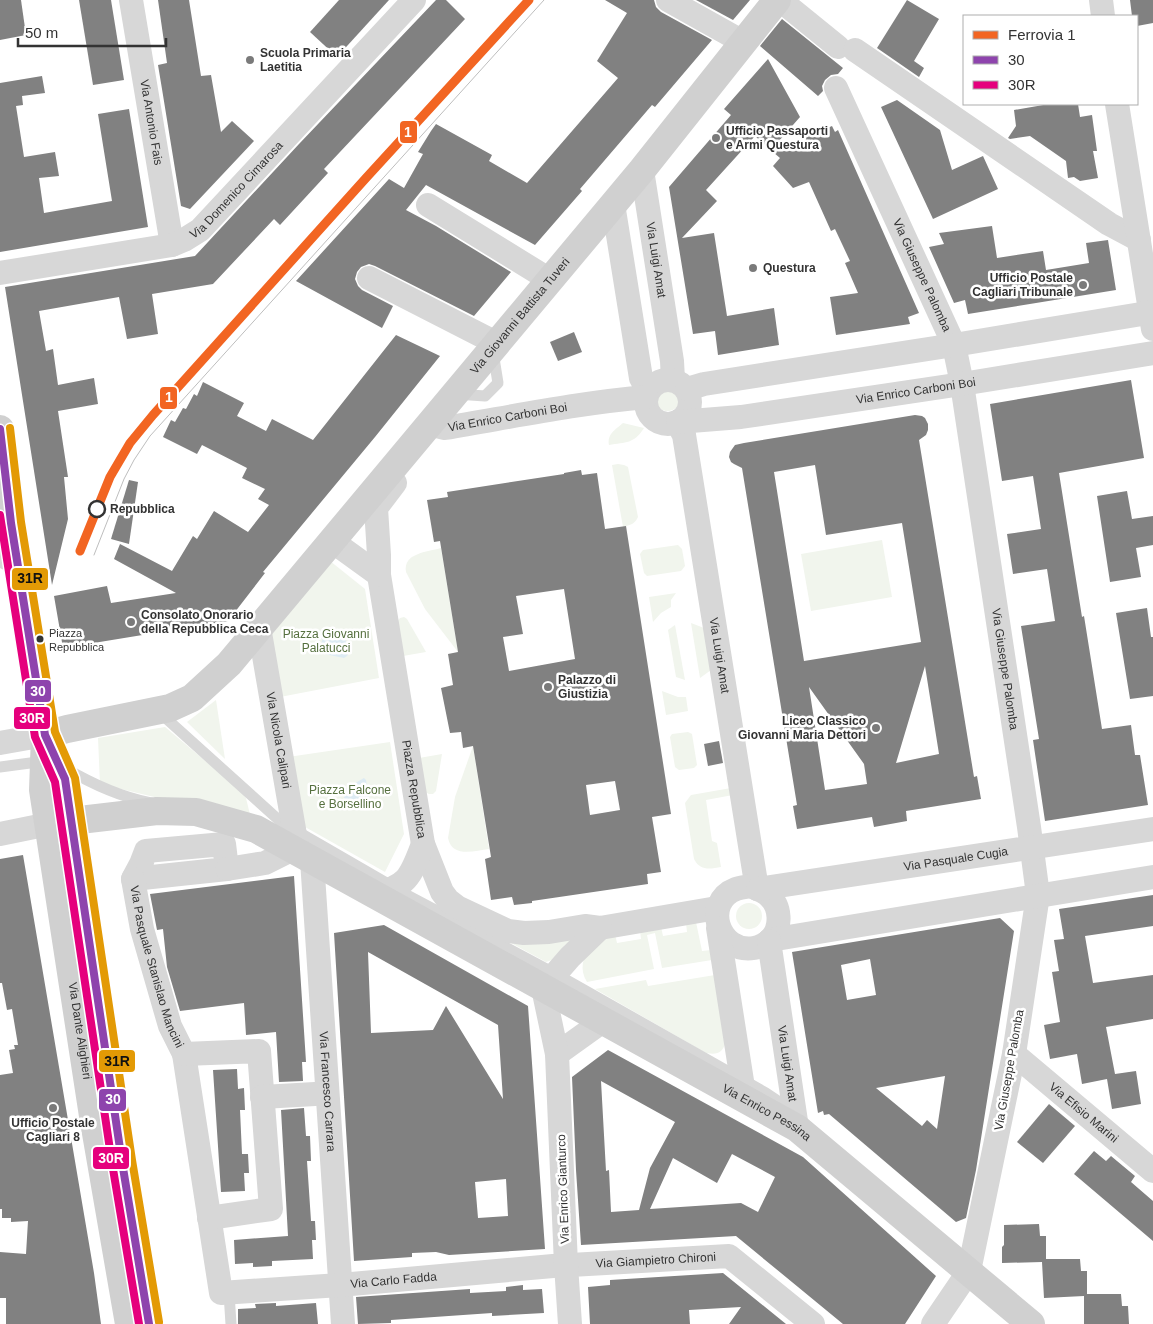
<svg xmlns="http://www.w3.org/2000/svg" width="1153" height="1324" viewBox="0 0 1153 1324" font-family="Arial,sans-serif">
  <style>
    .green { fill: #f1f5ed }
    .water { fill: #ddebf3 }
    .building { fill: #818181; fill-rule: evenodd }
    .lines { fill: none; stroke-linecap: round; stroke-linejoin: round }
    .lane { stroke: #d7d7d7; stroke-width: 11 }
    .street { stroke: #d7d7d7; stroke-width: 24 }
    .secondary { stroke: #d0d0d0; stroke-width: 28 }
    .tram { stroke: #bebebe; stroke-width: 1 }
    .bus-1-casing { stroke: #fff; stroke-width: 11 }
    .bus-2-casing { stroke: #fff; stroke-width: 11 }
    .bus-3-casing { stroke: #fff; stroke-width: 11 }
    .bus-1 { stroke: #8e44ad; stroke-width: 8 }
    .bus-2 { stroke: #e5007d; stroke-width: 8 }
    .bus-3 { stroke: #e39a05; stroke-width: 8 }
    .rail-1-casing { stroke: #fff; stroke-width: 12 }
    .rail-1 { stroke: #f26522; stroke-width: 9 }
    .poi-dot { fill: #7a7a7a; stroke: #fff; stroke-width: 2 }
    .stop-dot { fill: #fff; stroke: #333; stroke-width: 2.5 }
    .bus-dot { fill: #333; stroke: #fff; stroke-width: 2 }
    .labels { text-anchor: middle; stroke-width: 5; stroke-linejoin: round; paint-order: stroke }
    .bus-label { font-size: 11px; fill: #333; stroke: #fff; text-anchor: start }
    .poi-label { font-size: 12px; font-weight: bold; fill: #333; stroke: #fff; text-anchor: start }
    .street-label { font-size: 12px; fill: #333; stroke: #fff }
    .stop-label { font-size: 12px; font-weight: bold; fill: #333; stroke: #fff; text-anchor: start }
    .park-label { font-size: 12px; fill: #56703f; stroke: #fff }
    .line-badge { stroke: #fff; stroke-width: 2 }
    .badge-label { font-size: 14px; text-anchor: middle; font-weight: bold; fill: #fff }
    .pale-badge-label { font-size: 14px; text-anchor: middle; font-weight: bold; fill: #111 }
  </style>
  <rect width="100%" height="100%" fill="#fff"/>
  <g class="green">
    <path d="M667 385 680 395V404C673 413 662 414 655 403 656 393 656 387 667 385Z"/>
    <path d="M623 423 644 428C634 444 626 442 609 445 607 434 615 430 623 423Z"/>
    <path d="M618 464 624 465 628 467 638 517C635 524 630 525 623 527L612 465Z"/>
    <path d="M882 540 892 597 811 611 801 554Z"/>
    <path d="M678 545 682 549 685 566 681 571 647 576 644 573 640 554 643 550Z"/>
    <path d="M441 548 458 652 425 609 406 572C403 553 427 552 441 548Z"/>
    <path d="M330 561 365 589 379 678 280 697 269 638Z"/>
    <path d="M676 593 671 600V607L661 613 653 622 649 597Z"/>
    <path d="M404 617 407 619 426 652 403 656 397 622 400 618Z"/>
    <path d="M691 623 704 628 711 670 700 678Z"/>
    <path d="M675 625 685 680 676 677 668 630Z"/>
    <path d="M662 691 678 697H686L688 711 666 715Z"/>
    <path d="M216 700 225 759 187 722Z"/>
    <path d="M165 727 241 791 246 798 252 823 217 812 100 784 98 738Z"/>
    <path d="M688 732 692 734 697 765 694 768 679 770 675 767 670 737 672 734Z"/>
    <path d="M390 742 404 834 385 872 298 823 288 757Z"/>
    <path d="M473 746 489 849C474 851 452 858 448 838L455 797Z"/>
    <path d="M442 754 436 791 433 794H429L425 792 419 758Z"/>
    <path d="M731 788 733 795 706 800 712 841 717 843 721 867C710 869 700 871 694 859L685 803 691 795Z"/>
    <circle cx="749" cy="916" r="13"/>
    <path d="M696 922 702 951 711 950 712 960 662 968 655 933 647 935 654 969 587 982C579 969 583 958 590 945L615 934 617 943 641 939 640 930 661 927 663 936 687 932 686 923Z"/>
    <path d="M582 933 565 945 552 960 546 962 511 943Z"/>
    <path d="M715 975 726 1042C722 1053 718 1055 706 1053L595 989 646 980 648 986Z"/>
  </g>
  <g class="water">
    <path d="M330 629H337L344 632 348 654 347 656 344 658 320 653C321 643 322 635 330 629Z"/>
    <path d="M364 778 366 780 370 805C364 809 359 810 352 808L344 798 345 789Z"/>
  </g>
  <g class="building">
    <path d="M0 0H21L26 35 0 40Z"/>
    <path d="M79 0H111L124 80 93 85Z"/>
    <path d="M158 0H189L201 76 211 75 221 132 232 121 254 141 190 209 181 206 162 89 158 65 167 63Z"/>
    <path d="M339 0H389L337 57 310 32Z"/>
    <path d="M436 0H446L465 19 324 169 328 173 280 225 274 219 213 284 152 294 158 334 127 339 119 297 39 311 46 351 53 349 58 385 94 378 98 404 58 411 68 477H64L68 519 52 585 5 287 195 256 299 144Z"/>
    <path d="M605 0H654L656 7 661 12 712 40 655 107 652 105 580 189 582 191 535 245 426 185 406 210 436 226 511 272 474 316 375 266 369 264 361 267 357 272 355 279 358 286 362 290 393 306 382 328 296 281 389 179 404 188 423 154 418 152 431 131 436 124 492 155 489 161 527 183 618 78 597 61 627 13Z"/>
    <path d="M696 0H750L733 20Z"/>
    <path d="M907 0 939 19 914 61 924 68 919 77 877 48Z"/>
    <path d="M1130 0H1153V23L1137 26V16H1132Z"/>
    <path d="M782 19 843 68 838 74 831 75 825 80 822 86 823 91 818 96 760 46Z"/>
    <path d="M768 59 800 117 771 150 755 136 706 190 717 201 682 238 714 233 727 316 774 308 779 345 718 355 715 331 693 334 669 187 731 115 724 109Z"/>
    <path d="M42 76 45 93 22 96 23 105 16 106 24 157 55 152 59 176 39 178 44 213 112 201 98 114 129 109 148 227 0 252V83Z"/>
    <path d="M897 100 940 130 952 170 983 156 998 189 933 219 881 107Z"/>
    <path d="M1049 104H1078L1080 117 1092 115 1097 151H1093L1098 178 1080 181 1074 177 1068 178 1066 161 1030 136 1010 139 1008 138 1016 126 1014 110Z"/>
    <path d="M832 126 835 132 838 130 919 313 908 317 910 324 836 335 830 297 858 293 845 263 850 261 835 229 831 231 809 182 793 188 773 166 780 158 773 152Z"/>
    <path d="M992 226 997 258 1043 251 1046 270 1089 263 1086 243 1108 240 1116 290 968 314 965 300 954 303 929 247 944 244 939 233Z"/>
    <path d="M574 332 582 352 558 361 550 342Z"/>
    <path d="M396 335 440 356 375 437 263 572 265 573 228 621 63 648 54 596 107 586 111 603 176 593 114 559 120 544 172 571 193 536 197 539 214 511 248 532 269 505 258 499 265 489 242 478 247 468 202 445 197 454 163 437 171 420 175 422 183 408 186 409 194 394 197 396 203 382 244 403 237 416 266 431 272 419 313 440Z"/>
    <path d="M1131 380 1144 458 1059 473 1082 617 1084 616 1102 729 1131 725 1135 755H1140L1148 805 1045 821 1033 740 1039 739 1021 626 1055 621 1047 569 1013 574 1007 534 1041 529 1033 476 1002 481 990 404Z"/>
    <path d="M915 415 922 416 925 418 928 424V430L926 435 919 440 974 777 977 776 981 799 906 811 907 821 874 827 872 817 797 829 793 806 797 805 742 468 734 464 731 462 729 457 730 452 735 445 744 443ZM815 465 826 535 902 523 921 642 804 661 774 472ZM925 666 939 754 896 763ZM809 687 864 764 867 784 825 790Z"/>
    <path d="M581 470 582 475 597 473 605 529 626 526 671 814 652 817 661 872 647 874 648 884 532 901V903L514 905 512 897 491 900 485 859 491 857 473 746 463 748 461 732 450 733 441 688 453 685 448 654 458 652 440 541 434 542 427 500 448 497 447 492 564 474V473ZM564 589 575 659 509 671 503 637 523 634 516 596ZM615 781 620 810 590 815 586 785Z"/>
    <path d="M129 480 138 482 129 544 111 539Z"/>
    <path d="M1127 491 1132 519 1153 516V545L1136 548 1141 577 1110 582 1097 496Z"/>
    <path d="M1147 608 1151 637H1153V696L1130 699 1116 613Z"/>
    <path d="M719 741 723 763 708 766 704 744Z"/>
    <path d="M23 855 94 1273 101 1324H6V1298H0V1252L26 1254 28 1221 11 1222V1218H2V1209H0V1075L13 1073 9 1050 15 1049 14 1045H18L12 1009 7 1010 2 983H0V859Z"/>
    <path d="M294 876 306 1062H302L303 1081 279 1082 276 1032 246 1035 244 1003 180 1011 167 967 163 929 157 930 150 894Z"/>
    <path d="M1153 895V926L1085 936 1093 983 1153 975V1019L1106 1027 1115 1074 1136 1071 1141 1104 1112 1109 1107 1079 1082 1084 1077 1054 1050 1059 1044 1025 1060 1022 1052 972 1059 971 1054 940 1064 939 1059 909Z"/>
    <path d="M1000 918 1014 931 976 1170 966 1218 956 1222 829 1114 824 1115 823 1111 818 1113 792 952ZM870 959 876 995 847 1000 841 965ZM945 1076 937 1129 927 1120 922 1126 876 1088Z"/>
    <path d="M384 925 528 1006 545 1249 449 1255 436 1252 412 1253V1257L354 1261 334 933ZM368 952 498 1025 503 1099 446 1006 433 1030 371 1033ZM506 1179 508 1216 478 1218 475 1182Z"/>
    <path d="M608 1050 803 1157 936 1276 905 1324H843L736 1236 581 1245 576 1170 572 1077ZM601 1081 675 1122 650 1168 639 1210 611 1212 609 1170 606 1171ZM732 1154 775 1177 758 1212 741 1203 650 1209 673 1158 717 1183Z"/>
    <path d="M237 1069 238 1089 244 1088 245 1110H240L242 1154H248L249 1173H244L245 1191 221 1192 213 1070Z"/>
    <path d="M1049 1104 1075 1126 1043 1163 1017 1142Z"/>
    <path d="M304 1108 306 1136H310L311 1161H307L311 1221H315L316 1240H312L313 1259 272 1261V1266L253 1267V1263L235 1264 234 1240 288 1236 281 1110Z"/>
    <path d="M1094 1151 1106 1161 1111 1156 1135 1176 1131 1182 1153 1201V1241L1074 1174Z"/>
    <path d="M1039 1224 1040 1236H1046V1259H1080L1081 1271H1087V1294H1121L1122 1306H1128L1129 1324H1084V1296L1044 1298 1042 1262 1002 1263V1247L1004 1245V1225Z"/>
    <path d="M723 1273 786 1324H729L741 1307 689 1310 690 1324H590L588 1287 610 1285V1280Z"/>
    <path d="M523 1285V1290L542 1289 544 1313 492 1316V1313L391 1320V1323L358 1324 356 1297 470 1289V1293L506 1291V1287Z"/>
    <path d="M276 1303V1306L316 1303 318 1324H238V1309L256 1308 255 1304Z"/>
  </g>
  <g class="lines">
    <g class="lane">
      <path d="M456 394 485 396 498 383 493 352"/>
      <path d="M0 542 4 564"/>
      <path d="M159 712 281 822 409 896 556 974 766 1093 793 1111"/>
      <path d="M0 767 45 761"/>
      <path d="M65 768C92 784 121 797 151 803"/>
      <path d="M229 1293 231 1324"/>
    </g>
    <g class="street">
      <path id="s1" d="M131 0 172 245"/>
      <path d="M668 0 743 42"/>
      <path d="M780 0 838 47"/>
      <path d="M1101 0 1103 16"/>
      <path d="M855 50 1109 224 1139 240"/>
      <path id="s2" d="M836 88 954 345 962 384 1029 827 1038 895 1014 1054 969 1271 933 1324"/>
      <path d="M1117 104 1153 329"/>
      <path id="s3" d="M642 170 672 361 673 380"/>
      <path d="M613 204 641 378 648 391"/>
      <path d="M428 205 550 280"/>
      <path id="s4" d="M0 273 172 245 184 240 200 230 414 0"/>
      <path d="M369 278 496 343"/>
      <circle cx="668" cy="402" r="22"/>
      <path d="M687 389 704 384 954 345 1153 312"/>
      <path id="s5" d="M677 422 684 435 757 889"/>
      <path id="s6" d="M678 422 741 417 962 384 1153 353"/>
      <path id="s7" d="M429 424 445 428C511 417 578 403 646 397"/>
      <path id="s8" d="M332 541 379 575 423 844 442 892 448 900 457 907 508 931 524 933 549 932 585 926 600 928 717 908"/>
      <path d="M379 575V555L376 508 395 483"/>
      <path id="s9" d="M259 627 298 852"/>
      <path d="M0 743 45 735"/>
      <path d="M0 834 49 824 67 822"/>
      <path d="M224 844 227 869 133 879 141 864 146 851Z"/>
      <path id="s10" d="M312 860 343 1324"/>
      <path d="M227 869 265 863 293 849"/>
      <path id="s11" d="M133 879 142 929 170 1026 184 1054 221 1293 340 1285 553 1266 729 1256 813 1324"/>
      <path d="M751 886C757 889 763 891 768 895 781 906 782 927 771 939 766 944 760 947 754 948 718 954 702 902 736 889 741 887 746 887 751 886Z"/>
      <path id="s12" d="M758 889 1153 829"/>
      <path d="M374 894C409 886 411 875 423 844"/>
      <path d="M718 928 745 1100"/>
      <path d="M770 940 1153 877"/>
      <path id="s13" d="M769 941 797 1128"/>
      <path d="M184 1054 259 1051 271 1209 209 1218"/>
      <path d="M557 1054 603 1021"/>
      <path id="s14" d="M1014 1054 1153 1171"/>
      <path d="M262 1097 315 1094"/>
      <path d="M570 1324 566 1265 557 1054 543 988 570 957 600 928"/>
    </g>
    <g class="secondary">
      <path id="s15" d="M0 429 11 523 45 735 43 790 93 1116 129 1324"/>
      <path id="s16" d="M45 735 67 729 170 708 192 698 229 664 642 170 777 0"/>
      <path d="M47 741 65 779 122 1162 149 1324"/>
      <path id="s17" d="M71 821 157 811 196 812 256 829 797 1128 1031 1324"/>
    </g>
    <path class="tram" d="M94 555 124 479 134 460 150 436 544 0"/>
    <g class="bus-1-casing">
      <path id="bus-1" d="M0 429 11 523 45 735 65 779 122 1162 149 1324"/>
    </g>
    <g class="bus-2-casing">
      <path id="bus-2" d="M0 515 35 737 55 782 112 1163 139 1324"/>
    </g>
    <g class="bus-3-casing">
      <path id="bus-3" d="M10 428 21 522 55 732 75 778 132 1160 159 1322"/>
    </g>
    <use href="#bus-1" class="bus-1"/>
    <use href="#bus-2" class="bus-2"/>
    <use href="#bus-3" class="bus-3"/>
    <g class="rail-1-casing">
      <path id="rail-1" d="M80 551 110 477 130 443 153 415 366 178 529 0"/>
    </g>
    <use href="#rail-1" class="rail-1"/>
  </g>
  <g class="poi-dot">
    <circle cx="250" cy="60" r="5"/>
    <circle cx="716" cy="138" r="5"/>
    <circle cx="753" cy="268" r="5"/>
    <circle cx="1083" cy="285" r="5"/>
    <circle cx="131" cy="622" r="5"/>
    <circle cx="548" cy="687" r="5"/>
    <circle cx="876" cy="728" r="5"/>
    <circle cx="53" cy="1108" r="5"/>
  </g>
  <circle class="stop-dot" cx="97" cy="509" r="8"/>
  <circle class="bus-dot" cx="40" cy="639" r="4.5"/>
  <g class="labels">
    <g class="bus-label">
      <text x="49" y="637">Piazza<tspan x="49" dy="14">Repubblica</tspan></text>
    </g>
    <g class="poi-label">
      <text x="260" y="57">Scuola Primaria<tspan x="260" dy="14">Laetitia</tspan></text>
      <text x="726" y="135">Ufficio Passaporti<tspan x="726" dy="14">e Armi Questura</tspan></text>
      <text x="763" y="272">Questura</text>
      <text x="1073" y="282" text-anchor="end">Ufficio Postale<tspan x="1073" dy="14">Cagliari Tribunale</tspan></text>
      <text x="141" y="619">Consolato Onorario<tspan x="141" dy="14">della Repubblica Ceca</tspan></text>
      <text x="558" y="684">Palazzo di<tspan x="558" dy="14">Giustizia</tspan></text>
      <text x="866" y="725" text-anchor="end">Liceo Classico<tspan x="866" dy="14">Giovanni Maria Dettori</tspan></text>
      <text x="53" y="1127" text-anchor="middle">Ufficio Postale<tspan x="53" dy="14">Cagliari 8</tspan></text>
    </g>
    <g class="street-label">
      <text dy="4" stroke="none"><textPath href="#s1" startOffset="124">Via Antonio Fais</textPath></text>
      <text dy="4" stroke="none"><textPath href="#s4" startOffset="260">Via Domenico Cimarosa</textPath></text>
      <text dy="4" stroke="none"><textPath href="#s3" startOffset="91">Via Luigi Amat</textPath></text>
      <text dy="4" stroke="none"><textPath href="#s2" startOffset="206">Via Giuseppe Palomba</textPath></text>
      <text dy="4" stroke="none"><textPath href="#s16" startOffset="656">Via Giovanni Battista Tuveri</textPath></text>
      <text dy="4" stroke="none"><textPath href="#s6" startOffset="240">Via Enrico Carboni Boi</textPath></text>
      <text dy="4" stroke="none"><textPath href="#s7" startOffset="80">Via Enrico Carboni Boi</textPath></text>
      <text dy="4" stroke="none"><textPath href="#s5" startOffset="238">Via Luigi Amat</textPath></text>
      <text dy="4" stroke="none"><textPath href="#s2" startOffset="611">Via Giuseppe Palomba</textPath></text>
      <text dy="4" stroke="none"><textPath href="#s9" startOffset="115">Via Nicola Calipari</textPath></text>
      <text dy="4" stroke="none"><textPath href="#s8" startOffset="275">Piazza Repubblica</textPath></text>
      <text dy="4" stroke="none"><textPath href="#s12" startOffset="200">Via Pasquale Cugia</textPath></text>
      <text dy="4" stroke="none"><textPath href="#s11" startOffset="91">Via Pasquale Stanislao Mancini</textPath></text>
      <text dy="4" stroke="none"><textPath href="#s15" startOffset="608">Via Dante Alighieri</textPath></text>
      <text dy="4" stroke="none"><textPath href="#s13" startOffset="124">Via Luigi Amat</textPath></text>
      <text transform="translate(1009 1070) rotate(-80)" y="4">Via Giuseppe Palomba</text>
      <text dy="4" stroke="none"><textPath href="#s10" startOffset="232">Via Francesco Carrara</textPath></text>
      <text dy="4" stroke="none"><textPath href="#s14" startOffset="91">Via Efisio Marini</textPath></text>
      <text dy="4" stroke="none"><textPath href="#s17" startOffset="772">Via Enrico Pessina</textPath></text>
      <text transform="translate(563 1189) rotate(-92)" y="4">Via Enrico Gianturco</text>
      <text dy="4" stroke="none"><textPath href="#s11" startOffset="861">Via Giampietro Chironi</textPath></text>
      <text dy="4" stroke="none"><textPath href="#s11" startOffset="598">Via Carlo Fadda</textPath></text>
    </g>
    <g class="stop-label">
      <text x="110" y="513">Repubblica</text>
    </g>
    <g class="park-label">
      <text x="326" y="638">Piazza Giovanni<tspan x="326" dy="14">Palatucci</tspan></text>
      <text x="350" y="794">Piazza Falcone<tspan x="350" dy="14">e Borsellino</tspan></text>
    </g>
  </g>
  <g class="line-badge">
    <rect x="399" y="120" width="19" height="24" rx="5" fill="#f26522"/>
    <rect x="159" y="386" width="19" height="24" rx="5" fill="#f26522"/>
    <rect x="11" y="567" width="38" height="24" rx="5" fill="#e39a05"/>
    <rect x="24" y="679" width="28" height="24" rx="5" fill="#8e44ad"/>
    <rect x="13" y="706" width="38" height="24" rx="5" fill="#e5007d"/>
    <rect x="98" y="1049" width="38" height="24" rx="5" fill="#e39a05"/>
    <rect x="98" y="1088" width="29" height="24" rx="5" fill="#8e44ad"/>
    <rect x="92" y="1146" width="38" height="24" rx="5" fill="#e5007d"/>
  </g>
  <g class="badge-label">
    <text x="408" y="137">1</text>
    <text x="169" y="402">1</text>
    <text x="38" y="696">30</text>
    <text x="32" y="723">30R</text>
    <text x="113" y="1104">30</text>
    <text x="111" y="1163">30R</text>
  </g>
  <g class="pale-badge-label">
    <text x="30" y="583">31R</text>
    <text x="117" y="1066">31R</text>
  </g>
  <rect x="963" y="15" width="175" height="90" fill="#ffffff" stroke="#adadad"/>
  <rect x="973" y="31" width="25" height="8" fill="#f26522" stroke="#adadad"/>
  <text x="1008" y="40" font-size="15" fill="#333333">Ferrovia 1</text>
  <rect x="973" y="56" width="25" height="8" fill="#8e44ad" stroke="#adadad"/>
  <text x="1008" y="65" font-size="15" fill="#333333">30</text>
  <rect x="973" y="81" width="25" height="8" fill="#e5007d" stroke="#adadad"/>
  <text x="1008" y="90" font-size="15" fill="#333333">30R</text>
  <path d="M18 38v8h148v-8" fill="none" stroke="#333333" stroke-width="2.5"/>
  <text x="25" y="38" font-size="15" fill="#333333" stroke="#ffffff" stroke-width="4" paint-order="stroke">50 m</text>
</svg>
